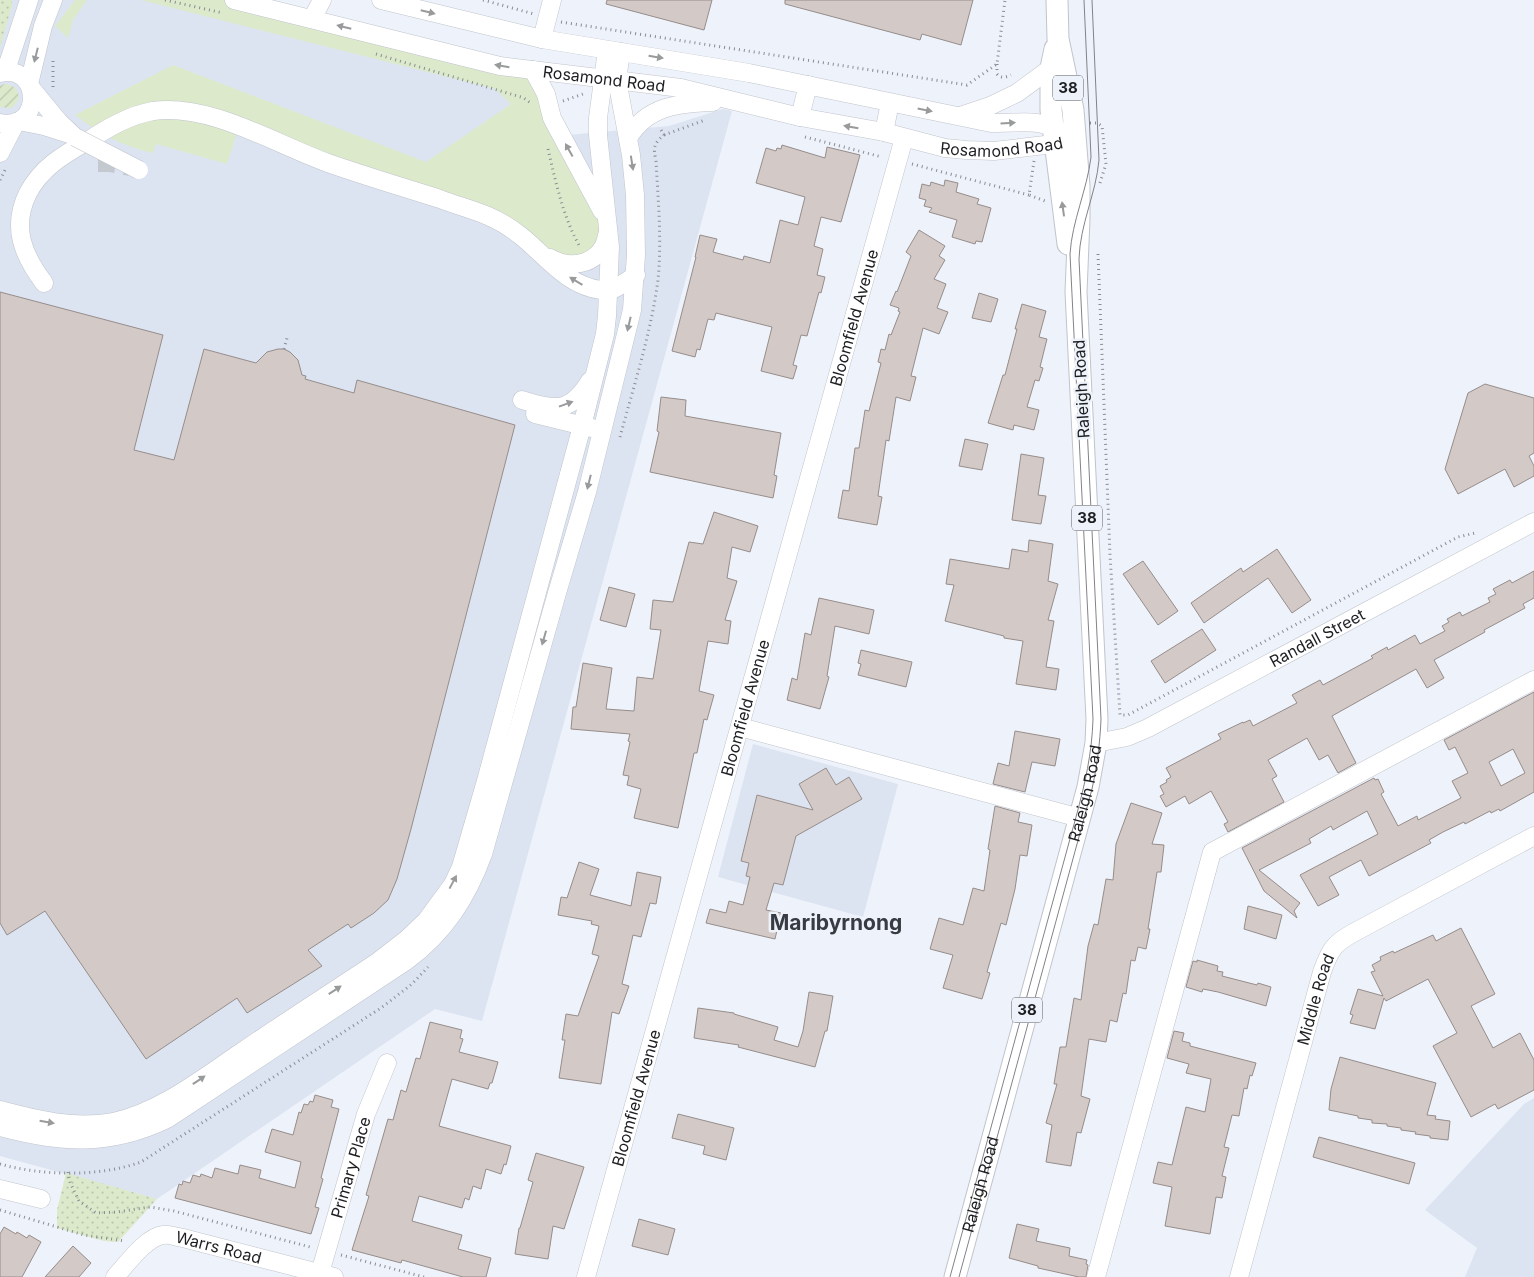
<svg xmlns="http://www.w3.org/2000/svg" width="1534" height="1277" viewBox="0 0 1534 1277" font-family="Inter,sans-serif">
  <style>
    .built { fill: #dce4f2 }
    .grass { fill: #dceacb }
    .park { fill: url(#park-dots) }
    .garden { fill: url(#garden-furrows) }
    .building { fill: #d3c9c6; stroke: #968d8b; fill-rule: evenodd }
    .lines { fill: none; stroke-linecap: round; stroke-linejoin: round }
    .minor-tunnel { stroke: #c4c8cf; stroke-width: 18; stroke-dasharray: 18 9; stroke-linecap: butt }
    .minor-casing { stroke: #c0c4cc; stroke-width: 19 }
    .major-casing { stroke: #c0c4cc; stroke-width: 23 }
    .path { stroke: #8a8c92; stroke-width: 3; stroke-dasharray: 1 4; stroke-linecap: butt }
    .minor { stroke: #fff; stroke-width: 18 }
    .major { stroke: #fff; stroke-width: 21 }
    .tram { stroke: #818388; stroke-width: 1 }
    .minor-bridge-casing { stroke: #c0c4cc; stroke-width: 19; stroke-linecap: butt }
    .minor-bridge { stroke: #fff; stroke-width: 18 }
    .oneway { fill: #999a9b }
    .labels { text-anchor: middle; stroke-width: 5; stroke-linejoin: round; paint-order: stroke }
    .shield { fill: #eef2fa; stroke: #5c5e62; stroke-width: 1 }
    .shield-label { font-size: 15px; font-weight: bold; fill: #1d1e21 }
    .street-label { font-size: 16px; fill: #1d1e21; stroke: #eef2fa }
    .district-label { font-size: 21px; font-weight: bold; fill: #383b41; stroke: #eef2fa }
  </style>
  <defs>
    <pattern id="park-dots" width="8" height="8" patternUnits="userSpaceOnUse" patternTransform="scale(1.25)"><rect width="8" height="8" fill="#dceacb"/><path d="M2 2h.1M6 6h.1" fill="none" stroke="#bcc8ae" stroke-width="1.8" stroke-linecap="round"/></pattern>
    <pattern id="garden-furrows" width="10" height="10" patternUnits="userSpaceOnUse" patternTransform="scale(1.25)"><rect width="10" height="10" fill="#dceacb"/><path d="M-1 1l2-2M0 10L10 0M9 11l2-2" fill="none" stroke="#bcc8ae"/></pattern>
  </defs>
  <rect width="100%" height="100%" fill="#eef2fa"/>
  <g class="built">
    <path d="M0 0H157L508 82 545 137 669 126 723 109 732 111 482 1021 435 1009 157 1199 0 1156Z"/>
    <path d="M753 744 898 784 863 917 718 877Z"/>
    <path d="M1534 1098V1277H1465L1477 1248 1425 1210 1524 1104Z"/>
  </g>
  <g class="grass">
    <path d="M75 0H87L73 20 68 38 55 26Z"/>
    <path d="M141 0H234L533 70 598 202 607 238 575 264 520 235 239 127 227 164 156 144 153 153C122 146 100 134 75 115L173 65 426 162 511 104 495 89Z"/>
  </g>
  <g class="park">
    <path d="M0 0H12V6L0 48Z"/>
    <path d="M66 1173 157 1199 118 1242 104 1241 57 1228V1210Z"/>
  </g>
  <path class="garden" d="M4 84C19 84 24 100 11 108L0 107V86Z"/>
  <g class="building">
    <path d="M607 0H712L704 30 606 4Z"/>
    <path d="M785 0H973L961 45 922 34 920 40 785 4Z"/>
    <path d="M782 145 825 158 827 147 860 155 841 222 821 217 814 246 823 249 817 275 825 277 821 293 819 292 807 336 801 335 793 365 797 366 793 379 761 371 772 327 716 313 714 320 708 319 700 350 697 349 695 357 672 351 696 257H695L700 235 717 239 713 252 743 260 744 256 770 263 780 220 798 225 805 197 756 183 766 148 776 151 777 148 781 149Z"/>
    <path d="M945 180 958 183 956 192 979 199 977 204 991 208 982 242 976 241 975 244 952 237 957 220 929 212 932 208 924 206 926 200 919 198 922 184 930 186 931 182 944 186Z"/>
    <path d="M919 230 945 246 939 256 945 260 934 279 946 284 937 308 948 312 939 334 923 328 911 376 916 377 910 401 896 397 889 441 886 440 878 496 882 497 877 525 838 518 843 490 849 491 855 448H859L865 410 869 411 881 363 878 362 881 349 885 350 889 334 891 335 900 312 898 311 899 308 890 305 896 291 897 292 911 256 906 252Z"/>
    <path d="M0 292 163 335 134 450 174 460 204 349 256 363 267 352 278 349H284L290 352 298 360 302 375 306 376 305 379 354 393 357 380 515 425 411 829 397 879 388 900 374 913 351 928 348 924 308 950 322 966 247 1013 237 998 146 1059 45 911 7 935 0 923Z"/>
    <path d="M979 293 998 299 991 322 972 318Z"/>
    <path d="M1022 304 1046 311 1039 337 1047 339 1040 367 1043 368 1039 381 1035 380 1027 407 1039 410 1034 430 1014 425 1013 430 988 423 1003 375H1005L1017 329H1015Z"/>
    <path d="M1485 384 1534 398V453L1529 456 1534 466V476L1514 487 1505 469 1458 494 1445 469 1468 393Z"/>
    <path d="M661 397 686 400 685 416 781 433 774 475 777 476 773 498 650 472 659 432 657 431Z"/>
    <path d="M965 439 988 444 982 470 959 466Z"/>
    <path d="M1021 454 1044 458 1038 495 1046 496 1041 524 1012 520Z"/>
    <path d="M714 512 758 526 750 552 732 547 727 578 737 581 725 620 731 621 728 644 708 641 699 691 714 695 707 720 704 719 697 753H694L678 828 634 818 641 789 627 785 629 776 623 775 630 742 628 741 630 734 571 729 573 707H576L583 663 612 668 606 709 634 711 637 677 653 679 661 630 650 629 653 600 673 602 689 542 703 544Z"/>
    <path d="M1029 540 1053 544 1048 581 1058 584 1048 620 1054 621 1046 667 1059 669 1056 690 1016 684 1023 641 1004 638V636L945 621 954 585 946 584 950 559 1009 569 1012 549 1028 552Z"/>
    <path d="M1277 549 1311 600 1292 613 1268 578 1204 623 1191 603 1241 568 1243 572Z"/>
    <path d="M1143 561 1178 611 1158 625 1123 574Z"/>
    <path d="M1534 571V598L1523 604 1525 608 1484 630 1485 632 1434 660 1444 678 1427 688 1416 669 1332 716 1356 763 1338 773 1328 755 1319 760 1307 738 1268 760 1277 776 1272 779 1284 802 1228 832 1224 824 1228 822 1211 791 1189 804 1185 796 1166 807 1160 796 1164 794 1160 786 1167 782 1166 780 1171 777 1166 768 1221 739 1218 734 1243 722V723L1250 720 1253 726 1297 703 1292 695 1320 680 1323 685 1373 658 1371 656 1387 647 1388 650 1415 635 1420 644 1445 631 1442 626 1449 622 1447 619 1460 612 1462 616 1490 602 1488 598 1496 594 1493 589 1510 580 1512 583Z"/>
    <path d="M609 587 635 594 626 627 600 620Z"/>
    <path d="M819 598 874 610 869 634 835 626 827 676 829 677 820 709 787 700 792 678 797 680 805 633 811 635Z"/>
    <path d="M1202 629 1216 650 1165 683 1151 661Z"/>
    <path d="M861 650 912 662 906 687 858 675 861 664 858 663Z"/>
    <path d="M1534 692V792L1500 811 1499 809 1491 813 1490 811 1465 824 1464 822 1443 832 1429 840 1431 843 1369 876 1361 860 1329 877 1339 895 1318 906 1300 875 1378 834 1367 811 1333 830 1331 826 1309 839 1311 843 1259 870 1300 903 1294 911 1297 918 1264 891 1242 848 1374 778 1375 780 1378 779 1384 792 1381 794 1398 826 1417 816 1418 820 1461 798 1452 781 1468 773 1455 747 1449 750 1444 740ZM1513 749 1525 773 1501 786 1489 762Z"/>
    <path d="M1015 731 1060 739 1055 766 1032 762 1025 792 993 784 998 763 1009 766Z"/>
    <path d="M826 768 836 785 849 777 862 799 796 836 783 885 774 883 766 910 781 913 775 939 706 923 710 909 726 913 729 901 743 905 750 877 746 876 749 863 741 861 757 795 813 810 799 784Z"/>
    <path d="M1131 803 1162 813 1152 844 1164 845 1161 872H1157L1148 929H1150L1146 949 1138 947 1135 961 1131 960 1126 994 1123 993 1117 1022 1110 1020 1106 1042 1089 1039 1081 1096 1090 1099 1081 1133 1077 1132 1071 1166 1046 1162 1052 1125 1046 1123 1057 1084H1054L1060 1047H1066L1074 998 1081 1000 1088 946 1094 924 1098 925 1106 879 1113 880 1116 844Z"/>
    <path d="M995 806 1020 813 1018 822 1032 825 1027 856 1020 855 1015 889 1006 925 1001 923 987 972 990 973 982 999 943 988 953 955 930 949 939 918 963 925 973 888 984 891 990 850 988 849Z"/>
    <path d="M579 862 599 869 590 895 631 906 637 872 661 877 656 904 650 903 641 937 633 935 622 984 629 986 619 1014 612 1012 601 1084 559 1078 565 1040H562L566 1014 578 1016 599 956 592 954 599 926 591 924 592 921 558 915 561 897 567 898Z"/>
    <path d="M1248 906 1282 915 1276 939 1244 929Z"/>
    <path d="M1461 928 1495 994 1471 1006 1493 1048 1520 1033 1534 1060V1090L1498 1109 1495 1104 1471 1117 1433 1046 1457 1033 1428 979 1386 1001 1384 998 1375 1029 1350 1023 1353 1015 1350 1014 1358 989 1383 996 1371 972 1375 971 1372 965 1381 960 1380 957 1393 951 1394 953 1433 935 1436 941Z"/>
    <path d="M1197 960 1218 966 1217 971 1223 972 1222 976 1257 985 1258 983 1271 987 1266 1006 1218 992 1203 989 1202 992 1186 987 1193 961 1197 962Z"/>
    <path d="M809 992 833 996 827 1031H825L815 1067 738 1047 739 1045 694 1038 698 1008 734 1013V1014L778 1027 774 1040 798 1047 803 1031Z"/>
    <path d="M430 1022 462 1030 460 1038 463 1039 459 1052 498 1062 492 1083H490L488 1089 452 1079 439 1126 511 1146 506 1165 504 1164 501 1174 486 1169 481 1189 473 1186 469 1200 465 1198 462 1208 419 1196 412 1221 462 1235 458 1249 491 1258 486 1277H463L402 1260 401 1263 352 1250 369 1196 366 1195 388 1119 393 1120 401 1090 406 1092 416 1058 420 1059Z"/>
    <path d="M1174 1031 1184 1033 1182 1041 1190 1043V1046L1256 1063 1252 1076 1250 1075 1247 1089 1244 1088 1239 1116 1232 1115 1224 1147 1229 1148 1222 1176 1226 1177 1222 1198 1216 1197 1210 1234 1165 1226 1172 1187 1153 1183 1158 1162 1172 1165 1186 1107 1205 1112 1211 1079 1186 1073 1189 1064 1167 1058Z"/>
    <path d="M1340 1057 1436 1083 1427 1115 1436 1116 1435 1119 1450 1121 1448 1140 1430 1138V1136L1415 1134 1416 1132 1401 1130V1128L1387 1126V1124L1372 1123V1120L1358 1118V1116L1329 1110 1331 1089Z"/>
    <path d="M315 1095 333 1100 331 1107 339 1109 321 1178 323 1179 315 1207 319 1208 311 1234 175 1198 179 1184 182 1185 183 1181 190 1183 193 1175 200 1177 201 1174 212 1178 215 1168 238 1174 240 1165 261 1170 259 1178 295 1188 301 1162 265 1152 272 1129 293 1135 299 1112 301 1113 304 1104 308 1105 310 1101 313 1102Z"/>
    <path d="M678 1114 734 1128 726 1160 703 1154 705 1146 672 1138Z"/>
    <path d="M1319 1137 1415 1163 1409 1184 1313 1157Z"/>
    <path d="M536 1153 584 1167 564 1229 553 1226 548 1259 515 1254 519 1228H520L533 1182 528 1180Z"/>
    <path d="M639 1219 675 1229 668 1255 632 1246Z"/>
    <path d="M1017 1224 1039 1229 1036 1241 1070 1248 1069 1256 1087 1260 1086 1264 1088 1265 1086 1277H1079L1038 1268V1266L1009 1258Z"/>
    <path d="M4 1227 16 1234 17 1232 27 1238 29 1235 41 1242 22 1277H0V1234Z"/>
    <path d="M73 1246 91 1263 79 1277H45Z"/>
  </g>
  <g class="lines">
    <path class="minor-tunnel" d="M98 163H110L130 167"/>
    <g class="minor-casing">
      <g id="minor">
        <path id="s1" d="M234 0 500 66 681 88 800 117 884 132 945 148 966 150 994 151 1054 144 1068 141"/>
        <path d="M381 0 542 39 749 73 991 123C1022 124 1033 117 1063 132"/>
        <path d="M312 19 322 0"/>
        <path d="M542 39 552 0"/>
        <path d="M533 70 546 94 552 118 602 211"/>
        <path d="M3 72 9 61 29 0"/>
        <path d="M0 73C42 63 43 132 0 123"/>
        <path d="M29 84 43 26 53 0"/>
        <path d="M31 88 59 122 75 137"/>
        <path d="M960 116 990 106 1017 93 1051 68"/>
        <path d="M800 117 808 85"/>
        <path d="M19 121 44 126 69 134"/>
        <path d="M884 132 890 103"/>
        <path d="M628 138C647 106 678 103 713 102"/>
        <path d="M0 153 16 122"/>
        <path d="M550 258C572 271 603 263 607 235"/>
        <path d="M44 283C23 255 11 227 28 193 41 168 63 155 86 142 106 129 129 115 153 111 210 103 275 144 328 163 365 176 402 187 440 199 455 205 472 209 488 216 500 221 511 228 521 236 546 256 567 286 601 290 601 290 608 291 608 291 616 290 629 279 636 275"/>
        <path d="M522 400C555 410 570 414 590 381"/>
        <path d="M535 414 592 428"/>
        <path d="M740 727 1080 818"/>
        <path id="s2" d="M1096 743 1127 737 1148 728 1534 522"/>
        <path d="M0 1110C37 1120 74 1129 113 1122 159 1113 204 1077 243 1051 287 1021 332 992 376 963L407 939 426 921 453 884 461 867 486 781 582 426 605 334 607 316 610 247 598 135V118L607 50"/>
        <path d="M0 1127C60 1143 109 1147 167 1119L406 961C444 933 467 898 483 854L557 593 587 492 632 310 636 255 635 195 631 155 617 80 621 52"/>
        <path d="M0 1189 41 1199"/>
        <path id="s3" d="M320 1273 366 1114 387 1063"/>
        <path id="s4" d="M115 1277C126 1265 146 1237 163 1235 169 1234 176 1237 183 1238L334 1277"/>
        <path id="s5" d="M586 1277 904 138"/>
        <path d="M1096 1277 1212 852 1534 680"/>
        <path id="s6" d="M1239 1277 1322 972C1330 950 1333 944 1353 933L1534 836"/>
      </g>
    </g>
    <g class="major-casing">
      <g id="major">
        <path d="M1055 49 1051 68V110L1068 244"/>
        <path id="s7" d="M955 1277 1088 787 1096 743 1097 719 1076 292 1079 219V186L1073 110 1058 39 1057 0"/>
      </g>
    </g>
    <g class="path">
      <path d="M165 0 223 13"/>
      <path d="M483 0 534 14"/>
      <path d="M561 22 967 85 997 64 1005 0"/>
      <path d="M376 54 514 95 524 98 532 104"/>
      <path d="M997 64V74C1001 79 1006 77 1011 75"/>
      <path d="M53 87V61"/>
      <path d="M563 101 583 94"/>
      <path d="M1090 123H1097L1102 126 1106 164 1099 186"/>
      <path d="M664 135 705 120"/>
      <path d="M805 137 882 157"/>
      <path d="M548 149C556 183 563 217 580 247"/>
      <path d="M1034 161 1029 195 1045 201"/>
      <path d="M912 164 1029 195"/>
      <path d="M0 180 6 168"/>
      <path d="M1098 254 1110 555 1120 715H1128L1458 537 1475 533"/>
      <path d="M284 349 287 338"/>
      <path d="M620 437C634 385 651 333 658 280 662 240 658 200 656 160 653 148 654 143 664 135L660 128"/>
      <path d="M0 1164C43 1176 99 1177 141 1162L381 1008 412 984 428 967"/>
      <path d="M68 1172 70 1182 79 1201 96 1213 117 1212 150 1207 174 1211 310 1247"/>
      <path d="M0 1210 84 1235 125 1241"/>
      <path d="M341 1255 424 1277"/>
    </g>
    <use href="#minor" class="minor"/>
    <use href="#major" class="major"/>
    <g class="tram">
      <path d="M950 1277 1076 817C1085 784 1092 753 1093 719L1070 254C1072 221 1087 190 1091 157L1084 0"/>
      <path d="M959 1277 1092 789C1097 766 1100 743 1101 719L1079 259C1080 224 1096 194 1099 160L1092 0"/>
    </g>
    <g class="minor-bridge-casing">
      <path id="minor-bridge" d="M75 137 139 170"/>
    </g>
    <use href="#minor-bridge" class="minor-bridge"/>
  </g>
  <defs><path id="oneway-solid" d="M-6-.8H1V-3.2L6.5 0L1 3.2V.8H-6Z" transform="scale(1.25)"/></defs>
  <g class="oneway">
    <use href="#oneway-solid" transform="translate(428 12) rotate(14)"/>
    <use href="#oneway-solid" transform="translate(344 27) rotate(-166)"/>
    <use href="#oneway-solid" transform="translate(36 55) rotate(104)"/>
    <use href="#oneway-solid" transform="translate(656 57) rotate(9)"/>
    <use href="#oneway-solid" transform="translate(502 66) rotate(-170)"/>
    <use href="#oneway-solid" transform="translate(925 110) rotate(11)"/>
    <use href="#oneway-solid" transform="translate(1008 123) rotate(-4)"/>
    <use href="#oneway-solid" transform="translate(851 127) rotate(-170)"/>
    <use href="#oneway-solid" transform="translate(569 150) rotate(-119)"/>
    <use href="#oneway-solid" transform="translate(632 163) rotate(81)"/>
    <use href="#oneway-solid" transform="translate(1063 209) rotate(-98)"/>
    <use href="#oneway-solid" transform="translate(576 281) rotate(-149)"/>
    <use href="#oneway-solid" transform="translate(629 324) rotate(103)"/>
    <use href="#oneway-solid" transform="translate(566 404) rotate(-20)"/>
    <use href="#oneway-solid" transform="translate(589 482) rotate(104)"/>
    <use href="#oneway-solid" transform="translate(544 638) rotate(106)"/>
    <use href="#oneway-solid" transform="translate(453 882) rotate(-62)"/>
    <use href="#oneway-solid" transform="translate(335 990) rotate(-33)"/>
    <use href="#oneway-solid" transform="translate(199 1080) rotate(-34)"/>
    <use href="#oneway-solid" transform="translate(47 1122) rotate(10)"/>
  </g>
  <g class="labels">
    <g class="shield">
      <rect x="1053" y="75.5" width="30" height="25" rx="4"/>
      <rect x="1072" y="505.5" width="30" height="25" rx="4"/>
      <rect x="1012" y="997.5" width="30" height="25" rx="4"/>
    </g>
    <g class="shield-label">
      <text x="1068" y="93">38</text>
      <text x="1087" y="523">38</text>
      <text x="1027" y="1015">38</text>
    </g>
    <g class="street-label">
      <text dy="6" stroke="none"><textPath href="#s1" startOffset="379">Rosamond Road</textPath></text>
      <text dy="6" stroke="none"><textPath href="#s1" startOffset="784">Rosamond Road</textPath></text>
      <text dy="6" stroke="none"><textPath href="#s5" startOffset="996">Bloomfield Avenue</textPath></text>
      <text transform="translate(1081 389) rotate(-93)" y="6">Raleigh Road</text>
      <text dy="6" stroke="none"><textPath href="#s2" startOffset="246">Randall Street</textPath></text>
      <text dy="6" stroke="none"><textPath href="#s5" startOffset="591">Bloomfield Avenue</textPath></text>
      <text dy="6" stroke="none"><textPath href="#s7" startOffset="501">Raleigh Road</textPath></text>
      <text dy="6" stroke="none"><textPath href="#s6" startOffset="288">Middle Road</textPath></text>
      <text dy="6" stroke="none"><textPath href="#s5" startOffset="186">Bloomfield Avenue</textPath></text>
      <text dy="6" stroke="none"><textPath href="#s3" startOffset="110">Primary Place</textPath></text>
      <text dy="6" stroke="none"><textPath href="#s7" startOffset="96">Raleigh Road</textPath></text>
      <text dy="6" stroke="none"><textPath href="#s4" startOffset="122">Warrs Road</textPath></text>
    </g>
    <g class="district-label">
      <text x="836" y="930">Maribyrnong</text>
    </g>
  </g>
</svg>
